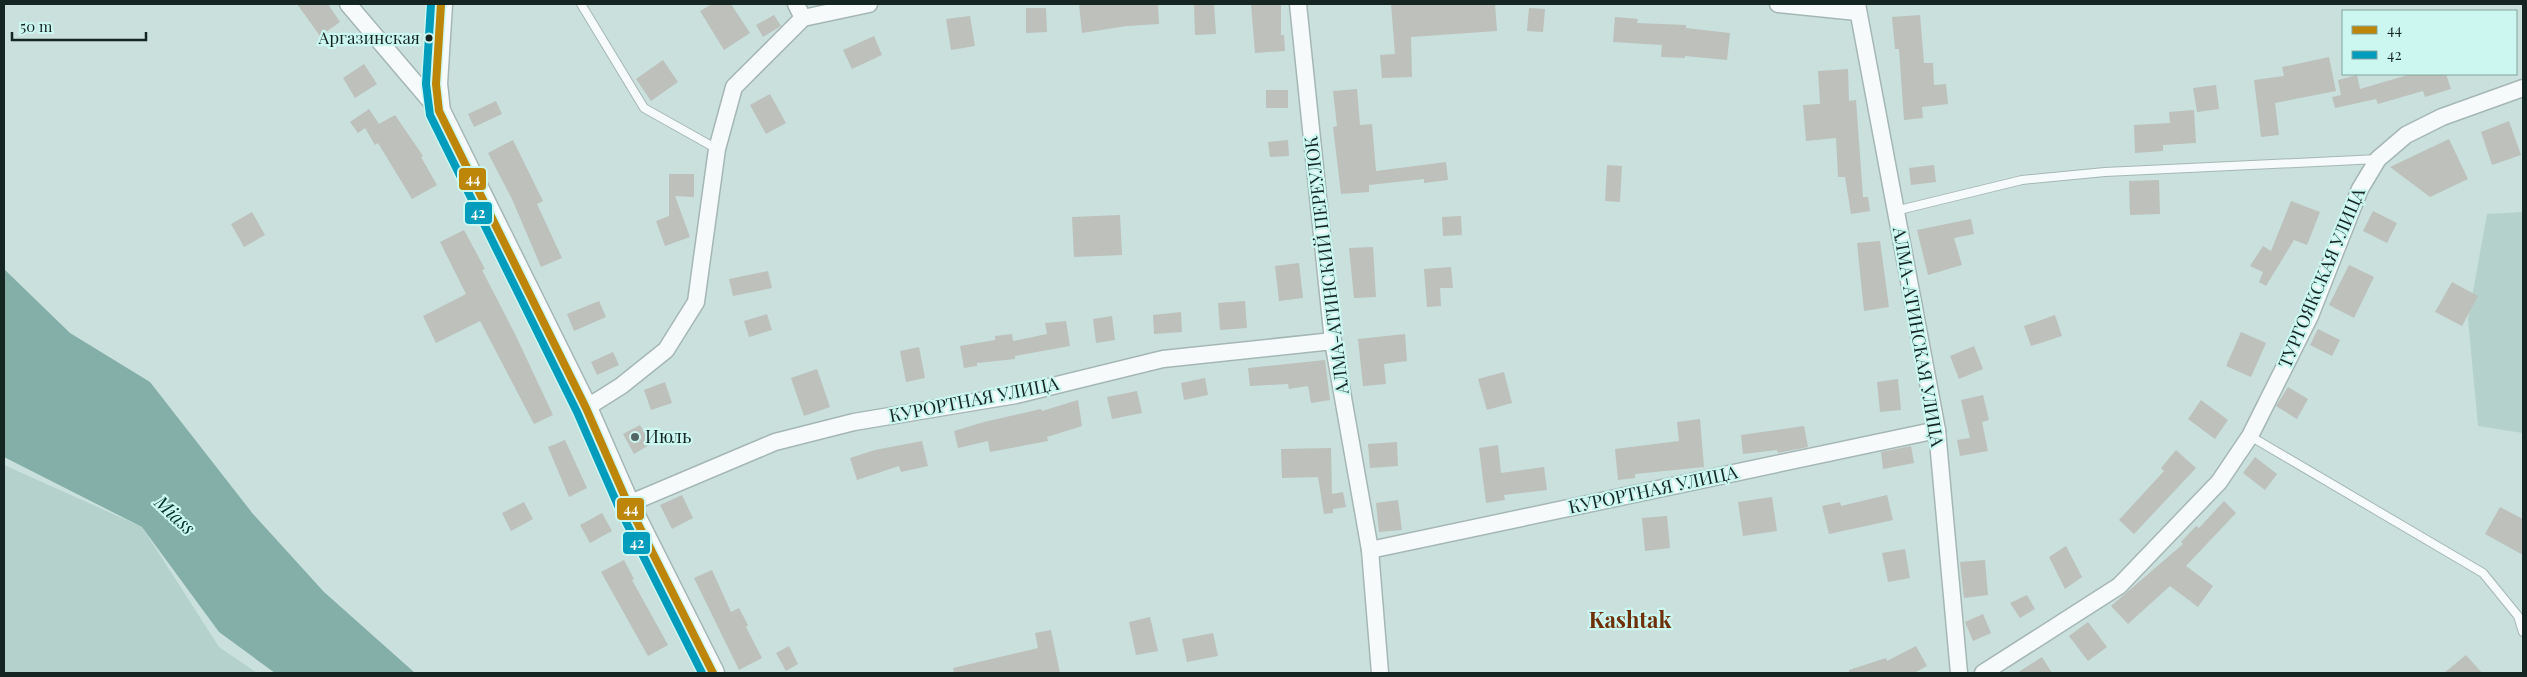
<svg xmlns="http://www.w3.org/2000/svg" width="2527" height="677" viewBox="0 0 2527 677" font-family="'Playfair Display',serif">
  <style>
    .green { fill: #b4d1cc }
    .water { fill: #84aea8 }
    .building { fill: #bdc0bb }
    .lines { fill: none; stroke-linecap: round; stroke-linejoin: round }
    .lane-casing { stroke: #a5b7b5; stroke-width: 10 }
    .street-casing { stroke: #a5b7b5; stroke-width: 19 }
    .secondary-casing { stroke: #a5b7b5; stroke-width: 25 }
    .lane { stroke: #f7fafa; stroke-width: 8 }
    .street { stroke: #f7fafa; stroke-width: 16 }
    .secondary { stroke: #f7fafa; stroke-width: 22 }
    .bus-1-casing { stroke: #ccf7f0; stroke-width: 11 }
    .bus-2-casing { stroke: #ccf7f0; stroke-width: 11 }
    .bus-1 { stroke: #be8608; stroke-width: 8 }
    .bus-2 { stroke: #029cbd; stroke-width: 8 }
    .bus-dot { fill: #142522; stroke: #ccf7f0; stroke-width: 2 }
    .poi-dot { fill: #536663; stroke: #ccf7f0; stroke-width: 2 }
    .labels { text-anchor: middle; stroke-width: 4.5; stroke-linejoin: round; paint-order: stroke }
    .bus-label { font-size: 17px; fill: #142522; stroke: #ccf7f0; text-anchor: end }
    .street-label { font-size: 18px; fill: #142522; stroke: #ccf7f0 }
    .poi-label { font-size: 18px; fill: #142522; stroke: #ccf7f0; text-anchor: start }
    .water-label { font-size: 19px; font-style: italic; fill: #01332e; stroke: #ccf7f0 }
    .district-label { font-size: 22px; font-weight: bold; fill: #6e3009; stroke: #ccf7f0 }
    .line-badge { stroke: #ccf7f0; stroke-width: 2 }
    .badge-label { font-size: 14px; text-anchor: middle; font-weight: bold; fill: #fff }
  </style>
  <rect width="100%" height="100%" fill="#c9e0dd"/>
  <g class="green">
    <path d="M2523 212V433L2478 426 2468 319 2487 214Z"/>
    <path d="M4 465 142 527 219 647 257 673H4Z"/>
  </g>
  <path class="water" d="M4 269 70 333 150 382 253 514 324 592 415 673H275L219 632 142 527 4 457Z"/>
  <g class="building">
    <path d="M297 4H328L340 22 320 36Z"/>
    <path d="M712 4H731L750 33 724 50 700 11Z"/>
    <path d="M1079 4H1158L1159 24 1127 26 1082 33Z"/>
    <path d="M1194 4H1214L1216 34 1195 35Z"/>
    <path d="M1251 4H1281V35H1284L1285 51 1255 53Z"/>
    <path d="M1391 4H1495L1497 31 1411 37 1412 77 1382 78 1380 55 1395 54Z"/>
    <path d="M1026 8H1046L1047 32 1026 33Z"/>
    <path d="M1529 8 1545 9 1543 32 1527 31Z"/>
    <path d="M774 15 781 26 763 37 756 25Z"/>
    <path d="M1920 15 1924 63H1933L1934 85 1946 84 1948 104 1922 107 1923 118 1904 120 1899 49H1895L1892 17Z"/>
    <path d="M970 16 975 46 951 50 946 19Z"/>
    <path d="M1615 17 1638 19 1637 23 1686 25V28L1730 33 1727 60 1685 56V58L1661 57 1662 45 1613 42Z"/>
    <path d="M874 36 882 55 852 69 843 50Z"/>
    <path d="M2329 57 2336 91 2275 103 2279 135 2261 137 2254 80 2284 76 2282 67Z"/>
    <path d="M663 60 678 82 651 101 636 79Z"/>
    <path d="M364 64 377 84 355 98 343 78Z"/>
    <path d="M1848 69 1849 101 1856 100 1863 197H1868L1870 211 1851 214 1845 177H1838L1836 138 1806 141 1803 105 1820 104 1818 71Z"/>
    <path d="M2411 74H2446L2451 89 2425 97 2423 91 2378 104 2376 99 2335 108 2332 97 2341 95 2338 80 2357 75 2360 89Z"/>
    <path d="M2216 85 2219 109 2197 112 2193 88Z"/>
    <path d="M1357 89 1360 125 1372 124 1376 171 1446 162 1448 180 1424 183V179L1369 185V192L1341 194 1333 127 1337 126 1333 91Z"/>
    <rect x="1266" y="90" width="22" height="18"/>
    <path d="M770 94 786 123 766 134 750 105Z"/>
    <path d="M496 101 502 114 474 127 468 114Z"/>
    <path d="M369 109 379 124 395 115 423 156 421 157 437 185 412 199 378 143 375 145 365 128 358 133 350 122Z"/>
    <path d="M2194 110 2196 143 2163 145V151L2135 153 2134 125 2170 123 2169 112Z"/>
    <path d="M2509 121 2521 155 2492 165 2481 132Z"/>
    <path d="M2449 139 2468 179 2430 197 2390 167Z"/>
    <path d="M513 140 543 201 537 204 562 258 541 267 512 199 488 153Z"/>
    <path d="M1288 140 1289 156 1270 157 1268 142Z"/>
    <path d="M1607 165 1622 166 1620 202 1605 201Z"/>
    <path d="M1934 165 1936 182 1911 185 1909 168Z"/>
    <path d="M669 174H694V197L675 196 690 237 665 246 656 221 669 216Z"/>
    <path d="M2159 180 2160 214 2130 215 2129 181Z"/>
    <path d="M2291 201 2320 212 2307 245 2294 240 2266 286 2259 282 2263 272 2250 266 2263 246 2271 251Z"/>
    <path d="M2373 211 2397 223 2387 243 2363 231Z"/>
    <path d="M252 212 265 235 244 247 231 224Z"/>
    <path d="M1120 215 1122 255 1074 257 1072 217Z"/>
    <path d="M1461 216 1462 235 1443 236 1442 217Z"/>
    <path d="M1971 219 1974 234 1954 238 1962 265 1928 275 1917 230Z"/>
    <path d="M464 230 485 269 482 270 516 336 553 415 534 424 480 321 436 343 423 316 466 294 440 242Z"/>
    <path d="M1880 241 1889 307 1864 311 1857 243Z"/>
    <path d="M1373 247 1376 297 1354 298 1349 248Z"/>
    <path d="M1299 263 1303 298 1279 301 1275 266Z"/>
    <path d="M2349 265 2374 277 2354 318 2329 305Z"/>
    <path d="M1451 267 1453 288H1440L1441 306 1427 307 1424 269Z"/>
    <path d="M768 271 772 288 733 296 729 279Z"/>
    <path d="M2452 282 2478 296 2462 326 2435 312Z"/>
    <path d="M599 301 606 317 574 331 567 314Z"/>
    <path d="M1245 301 1247 328 1220 330 1218 303Z"/>
    <path d="M1181 312 1182 332 1154 334 1153 315Z"/>
    <path d="M767 314 772 330 749 337 744 321Z"/>
    <path d="M2055 315 2062 336 2031 346 2024 326Z"/>
    <path d="M1112 316 1115 340 1096 343 1093 319Z"/>
    <path d="M1066 321 1070 346 1015 356V359L977 363V366L964 368 960 346 995 340V336L1012 334 1013 341 1047 334 1045 323Z"/>
    <path d="M2318 329 2340 340 2332 356 2310 345Z"/>
    <path d="M2241 332 2266 343 2251 377 2226 366Z"/>
    <path d="M1405 334 1407 361 1384 364 1386 384 1363 386 1358 339Z"/>
    <path d="M1974 346 1983 369 1959 379 1950 356Z"/>
    <path d="M919 347 925 378 906 382 900 351Z"/>
    <path d="M613 352 619 365 597 375 591 362Z"/>
    <path d="M1325 360 1330 400 1311 403 1308 386 1289 389 1288 384 1250 386 1248 368Z"/>
    <path d="M817 369 830 407 804 416 791 378Z"/>
    <path d="M1504 372 1512 403 1487 410 1478 379Z"/>
    <path d="M1205 378 1208 395 1184 400 1181 383Z"/>
    <path d="M1898 379 1901 410 1880 412 1877 382Z"/>
    <path d="M665 382 672 403 651 410 644 390Z"/>
    <path d="M2288 387 2308 399 2297 419 2276 406Z"/>
    <path d="M1137 391 1142 413 1112 419 1107 397Z"/>
    <path d="M1983 395 1989 420 1982 422 1988 451 1960 456 1957 440 1970 438 1961 400Z"/>
    <path d="M1078 400 1082 426 1047 437 1048 441 990 452 988 441 958 448 954 431 984 422 1041 409 1042 411Z"/>
    <path d="M2201 400 2228 420 2215 439 2188 419Z"/>
    <path d="M1700 419 1704 467 1635 474V478L1618 480 1615 449 1679 441 1677 422Z"/>
    <path d="M640 425 651 444 634 454 623 434Z"/>
    <path d="M1804 426 1808 447 1778 453 1777 450 1743 454 1741 435Z"/>
    <path d="M565 440 587 488 569 497 548 447Z"/>
    <path d="M922 441 928 466 901 472 899 466 857 480 850 458 875 450Z"/>
    <path d="M1397 442 1398 466 1370 468 1368 444Z"/>
    <path d="M1498 445 1501 473 1544 467 1547 490 1504 495 1505 500 1486 503 1479 448Z"/>
    <path d="M1911 446 1914 463 1883 469 1881 452Z"/>
    <path d="M1331 448 1332 494 1343 492 1346 507 1333 509V513L1324 514 1318 477 1282 478 1281 449Z"/>
    <path d="M2176 450 2196 468 2134 534 2119 520 2164 471 2161 468Z"/>
    <path d="M2255 457 2277 474 2265 490 2243 473Z"/>
    <path d="M682 495 693 518 672 529 660 505Z"/>
    <path d="M1887 495 1893 520 1829 534 1822 506 1840 502 1841 506Z"/>
    <path d="M1772 497 1777 531 1743 536 1738 502Z"/>
    <path d="M1398 500 1402 530 1379 532 1376 503Z"/>
    <path d="M2224 501 2236 513 2186 566 2213 586 2198 607 2170 586 2128 624 2111 606 2183 544 2181 542 2196 526 2199 528Z"/>
    <path d="M524 502 533 519 511 531 502 513Z"/>
    <path d="M2500 507 2523 519V555L2485 534Z"/>
    <path d="M602 513 612 531 590 543 580 525Z"/>
    <path d="M1667 516 1670 548 1645 551 1642 518Z"/>
    <path d="M2066 546 2082 577 2065 589 2049 557Z"/>
    <path d="M1905 549 1910 578 1888 582 1882 553Z"/>
    <path d="M624 560 634 579 632 580 668 645 648 656 601 572Z"/>
    <path d="M1985 560 1988 595 1964 598 1960 562Z"/>
    <path d="M712 570 731 612 739 608 748 625 746 627 762 658 739 670 694 578Z"/>
    <path d="M2027 595 2035 609 2020 618 2010 603Z"/>
    <path d="M1983 614 1991 633 1973 641 1965 622Z"/>
    <path d="M1150 617 1158 651 1136 655 1129 622Z"/>
    <path d="M2088 622 2107 647 2088 661 2069 636Z"/>
    <path d="M1051 630 1060 673H954L953 668 1038 648 1035 633Z"/>
    <path d="M1213 633 1218 656 1187 662 1182 639Z"/>
    <path d="M789 646 798 664 786 671 776 653Z"/>
    <path d="M1916 646 1927 666 1914 673H1849V670L1886 658 1887 661Z"/>
    <path d="M2466 655 2482 673H2444Z"/>
    <path d="M2042 657 2052 673H2017Z"/>
  </g>
  <g class="lines">
    <g class="lane-casing">
      <g id="lane">
        <path d="M581 4 644 108 717 149"/>
        <path d="M1895 211 2022 180 2105 172 2378 159"/>
        <path d="M2250 436 2483 573 2518 616 2523 632"/>
      </g>
    </g>
    <g class="street-casing">
      <g id="street">
        <path d="M348 4 439 111"/>
        <path d="M796 4 803 18"/>
        <path d="M1298 4 1333 341 1370 550 1380 673"/>
        <path d="M1778 4 1857 12"/>
        <path d="M1857 4 1937 430 1959 673"/>
        <path d="M586 408 621 386 666 350 696 302 717 149 734 87 803 18 869 4"/>
        <path d="M628 504 775 442 854 422 1016 395 1163 359 1333 341"/>
        <path d="M1370 550 1937 430"/>
        <path d="M1983 673 2119 586 2219 482 2250 436 2310 316 2360 189 2378 159 2406 135 2442 117 2523 88"/>
      </g>
    </g>
    <g class="secondary-casing">
      <path id="secondary" d="M441 4 436 84 439 111 586 408 628 504 713 673"/>
    </g>
    <use href="#lane" class="lane"/>
    <use href="#street" class="street"/>
    <use href="#secondary" class="secondary"/>
    <g class="bus-1-casing">
      <path id="bus-1" d="M441 4 436 84 439 111 586 408 628 504 713 673"/>
    </g>
    <g class="bus-2-casing">
      <path id="bus-2" d="M431 4 426 84 430 115 577 412 619 508 702 673"/>
    </g>
    <use href="#bus-1" class="bus-1"/>
    <use href="#bus-2" class="bus-2"/>
  </g>
  <circle class="bus-dot" cx="429" cy="38" r="4.5"/>
  <circle class="poi-dot" cx="635" cy="437" r="5"/>
  <g class="labels">
    <g class="bus-label">
      <text x="420" y="44">Аргазинская</text>
    </g>
    <g class="street-label">
      <text transform="translate(1327 265) rotate(-97)" y="6">АЛМА-АТИНСКИЙ ПЕРЕУЛОК</text>
      <text transform="translate(2322 278) rotate(-67)" y="6">ТУРГОЯКСКАЯ УЛИЦА</text>
      <text transform="translate(1918 337) rotate(80)" y="6">АЛМА-АТИНСКАЯ УЛИЦА</text>
      <text transform="translate(974 400) rotate(-11)" y="6">КУРОРТНАЯ УЛИЦА</text>
      <text transform="translate(1653 490) rotate(-12)" y="6">КУРОРТНАЯ УЛИЦА</text>
    </g>
    <g class="poi-label">
      <text x="645" y="443">Июль</text>
    </g>
    <g class="water-label">
      <text transform="translate(175 515) rotate(43)" y="7">Miass</text>
    </g>
    <g class="district-label">
      <text x="1630" y="628">Kashtak</text>
    </g>
  </g>
  <g class="line-badge">
    <rect x="458" y="167" width="29" height="24" rx="5" fill="#be8608"/>
    <rect x="464" y="201" width="29" height="24" rx="5" fill="#029cbd"/>
    <rect x="616" y="497" width="29" height="24" rx="5" fill="#be8608"/>
    <rect x="622" y="531" width="29" height="24" rx="5" fill="#029cbd"/>
  </g>
  <g class="badge-label">
    <text x="473" y="184">44</text>
    <text x="478" y="218">42</text>
    <text x="631" y="514">44</text>
    <text x="637" y="548">42</text>
  </g>
  <rect width="2527" height="677" fill="none" stroke="#142522" stroke-width="10"/>
  <rect x="2342" y="10" width="175" height="65" fill="#ccf7f0" stroke="#82a39e"/>
  <rect x="2352" y="26" width="25" height="8" fill="#be8608" stroke="#82a39e"/>
  <text x="2387" y="35" font-size="15" fill="#142522">44</text>
  <rect x="2352" y="51" width="25" height="8" fill="#029cbd" stroke="#82a39e"/>
  <text x="2387" y="60" font-size="15" fill="#142522">42</text>
  <path d="M12 32v8h134v-8" fill="none" stroke="#142522" stroke-width="2.5"/>
  <text x="20" y="32" font-size="15" fill="#142522" stroke="#ccf7f0" stroke-width="4" paint-order="stroke">50 m</text>
</svg>
